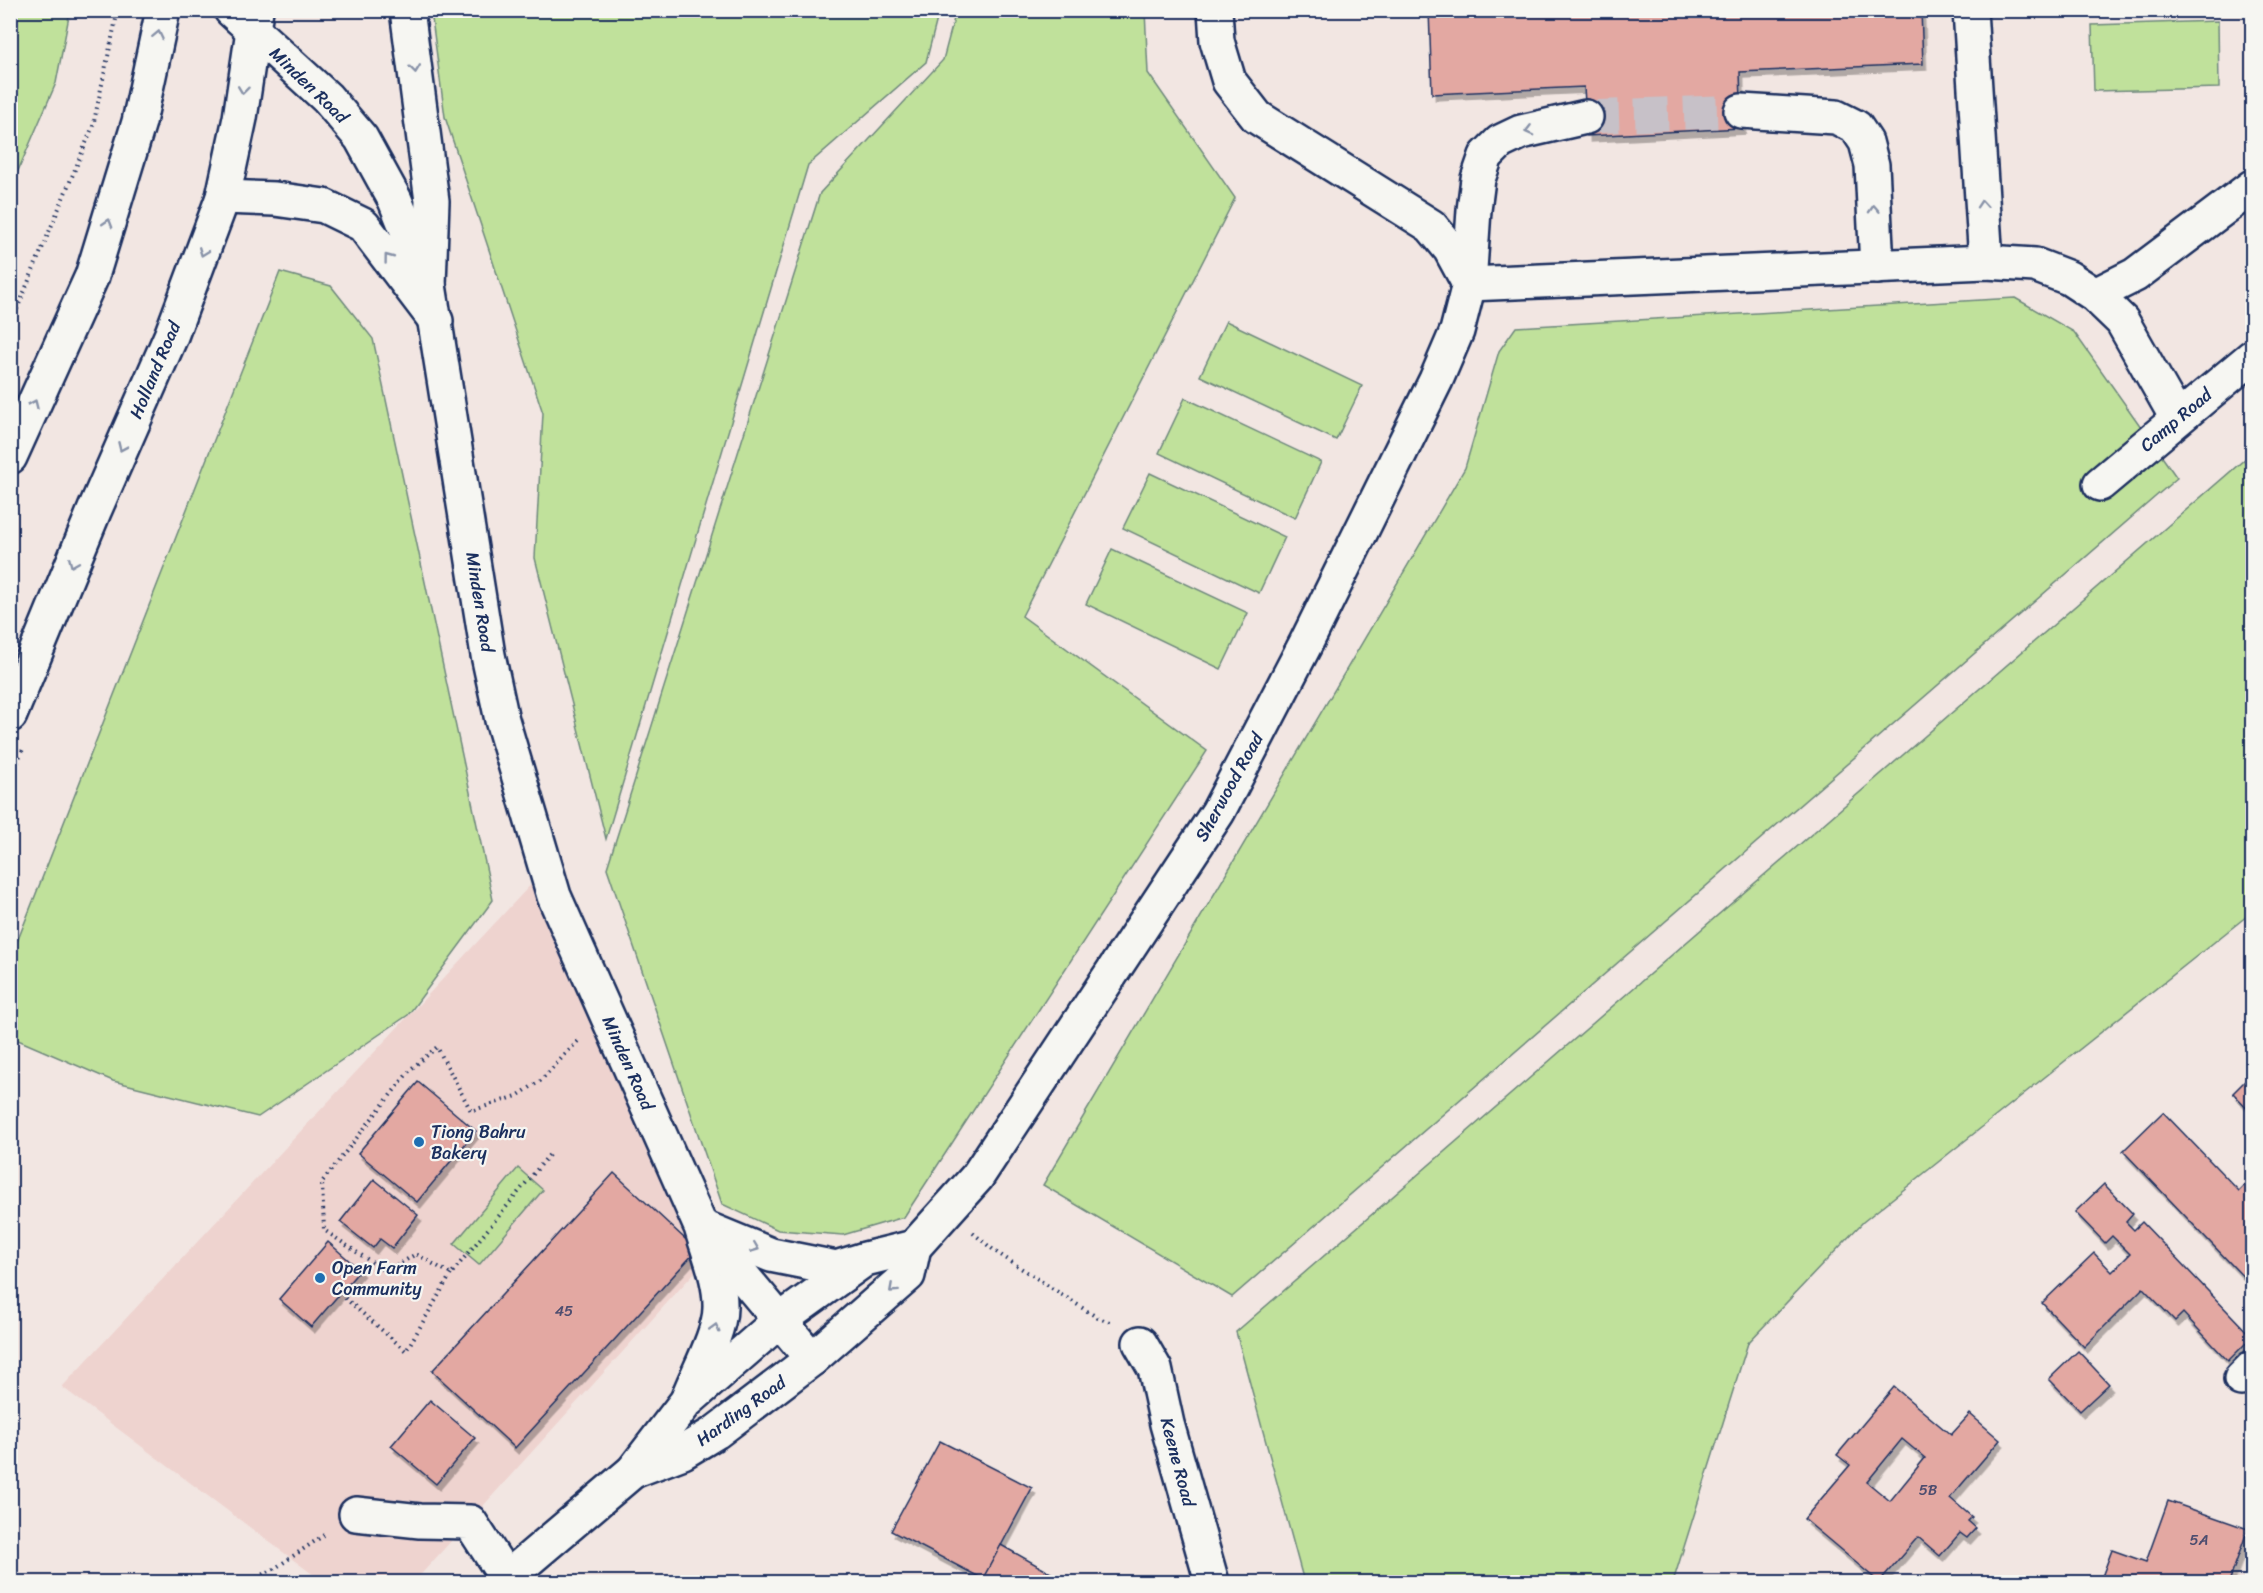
<svg xmlns="http://www.w3.org/2000/svg" width="2263" height="1593" viewBox="0 0 2263 1593" font-family="Sriracha,sans-serif">
  <style>
    .built { fill: #eed3cf }
    .green { fill: #c0e19b; stroke: #6e887c; stroke-width: 1.5 }
    .building { fill: #e3a8a2; stroke: #1b2f5e; stroke-width: 1.5; fill-rule: evenodd; filter: url(#shadow) }
    .lines { fill: none; stroke-linecap: round; stroke-linejoin: round }
    .minor-tunnel { stroke: #c7c1c8; stroke-width: 33; stroke-dasharray: 33 16; stroke-linecap: butt }
    .minor-casing { stroke: #1b2f5e; stroke-width: 38 }
    .major-casing { stroke: #1b2f5e; stroke-width: 38 }
    .path { stroke: #1b2f5e; stroke-width: 4; stroke-dasharray: 1.5 4.5; stroke-linecap: butt }
    .minor { stroke: #f6f6f2; stroke-width: 33 }
    .major { stroke: #f6f6f2; stroke-width: 33 }
    .oneway { stroke: #8892a8 }
    .poi-dot { fill: #1f6fb2; stroke: #f6f6f2; stroke-width: 2 }
    .labels { text-anchor: middle; stroke-width: 4.5; stroke-linejoin: round; paint-order: stroke }
    .number-label { font-size: 15px; fill: #4d4d6f }
    .street-label { font-size: 18px; fill: #1b2f5e; stroke: #f6f6f2 }
    .poi-label { font-size: 18px; fill: #1b2f5e; stroke: #f6f6f2; text-anchor: start }
  </style>
  <defs>
    <filter id="shadow"><feDropShadow dx="3.5" dy="6" stdDeviation="0" flood-color="#0004"/></filter>
  </defs>
  <rect width="100%" height="100%" fill="#f2e6e2"/>
  <filter id="ink" filterUnits="userSpaceOnUse"><feTurbulence type="fractalNoise" baseFrequency=".0167" numOctaves="2"/><feDisplacementMap in="SourceGraphic" scale="12" xChannelSelector="R" yChannelSelector="G"/><feConvolveMatrix kernelMatrix="1 2 1 2 8 2 1 2 1" color-interpolation-filters="sRGB"/></filter>
  <g filter="url(#ink)">
    <path class="built" d="M537 878 705 1261 414 1582H323L62 1387Z"/>
    <g class="green">
      <path d="M11 10 70 11 56 83 11 187Z"/>
      <path d="M431 11H939L926 62 808 165 606 839 535 558 543 413 445 117Z"/>
      <path d="M956 11H1145L1148 73 1235 198 1022 616 1207 751 904 1217 843 1235 778 1230 722 1204 607 868 820 193 943 60Z"/>
      <path d="M2218 21 2219 88 2094 91 2092 25Z"/>
      <path d="M280 272 331 286 373 339 493 900 408 1015 258 1117 113 1081 11 1037 10 960Z"/>
      <path d="M2015 298 2074 332 2177 478 1232 1297 1043 1185 1465 468 1499 351 1516 327Z"/>
      <path d="M1226 321 1362 386 1336 440 1200 376Z"/>
      <path d="M1185 398 1321 462 1295 518 1159 453Z"/>
      <path d="M2252 453V912L1863 1222 1748 1343 1673 1582H1304L1236 1332Z"/>
      <path d="M1150 473 1285 537 1259 593 1123 528Z"/>
      <path d="M1112 549 1248 613 1221 669 1086 604Z"/>
      <path d="M518 1168 543 1190 479 1265 454 1244Z"/>
    </g>
    <g class="building">
      <path d="M1429 10H1921L1923 64 1740 72 1742 128 1587 136 1584 87 1432 94Z"/>
      <path d="M2252 1074V1113L2233 1093Z"/>
      <path d="M418 1082 476 1131 417 1202 358 1153Z"/>
      <path d="M2163 1112 2239 1191 2252 1178V1286L2123 1151Z"/>
      <path d="M614 1173 697 1250 515 1448 432 1371Z"/>
      <path d="M374 1179 418 1215 392 1248 380 1239 373 1248 340 1222Z"/>
      <path d="M2104 1184 2133 1214 2126 1222 2134 1230 2142 1222 2252 1337 2228 1361 2183 1313 2175 1321 2143 1288 2084 1347 2042 1303 2094 1253 2112 1272 2130 1254 2112 1236 2105 1243 2075 1212Z"/>
      <path d="M328 1242 360 1270 311 1327 279 1299Z"/>
      <path d="M2078 1351 2109 1384 2080 1411 2049 1379Z"/>
      <path d="M1894 1387 1951 1435 1970 1414 2000 1440 1950 1498 1972 1517 1968 1521 1976 1528 1967 1538 1960 1533 1940 1556 1918 1537 1879 1582 1804 1519 1850 1465 1837 1455ZM1902 1439 1925 1458 1890 1501 1867 1482Z"/>
      <path d="M430 1400 475 1438 436 1484 391 1446Z"/>
      <path d="M940 1441 1032 1488 983 1579 891 1531Z"/>
      <path d="M2168 1501 2248 1529 2229 1582H2100L2112 1550 2146 1562Z"/>
      <path d="M1001 1545 1056 1576 1052 1582H981Z"/>
    </g>
    <g class="lines">
      <path class="minor-tunnel" d="M1586 117 1741 111"/>
      <g class="minor-casing">
        <g id="minor">
          <path d="M231 10 327 98 361 138 395 200 429 285 488 655 502 720 554 896 701 1227C708 1252 721 1281 720 1308 720 1332 698 1372 689 1395"/>
          <path d="M1215 10 1217 41 1229 81 1257 117 1431 226 1450 249 1469 284"/>
          <path d="M1970 10 1986 262"/>
          <path d="M1741 111 1836 117 1856 127 1866 142 1872 165 1877 267"/>
          <path d="M1469 284 1986 262 2035 265 2069 278 2095 295 2122 321 2177 418"/>
          <path d="M2095 295 2135 275 2252 187"/>
          <path d="M2100 484 2252 357"/>
          <path d="M703 1227 771 1255 836 1268 862 1260"/>
          <path d="M710 1237 812 1359"/>
          <path d="M1140 1343 1155 1369 1167 1424 1212 1582"/>
          <path d="M2241 1379 2252 1368"/>
          <path d="M633 1471 683 1452 716 1432 812 1359 908 1275 914 1247"/>
          <path d="M356 1514 420 1521 470 1522 507 1579"/>
          <path d="M502 1582 633 1471 686 1402 747 1349 779 1321 865 1259 914 1247 977 1177 1218 812 1306 643 1436 380 1457 331 1469 284 1474 210 1478 179 1486 156 1500 142 1521 132 1586 117"/>
        </g>
      </g>
      <g class="major-casing">
        <g id="major">
          <path d="M407 10 432 201 429 285"/>
          <path d="M223 197 275 199 324 206 363 225 436 321"/>
          <path d="M10 457 92 276 139 122 163 10"/>
          <path d="M10 715 95 509 171 336 223 197 240 118 256 10"/>
        </g>
      </g>
      <g class="path">
        <path d="M10 326 93 126 118 10"/>
        <path d="M10 779 23 749"/>
        <path d="M549 1155 451 1274 416 1254 386 1272 324 1230 322 1182 411 1069 437 1047 471 1111 517 1096 540 1081 578 1041"/>
        <path d="M973 1233 996 1252 1098 1318 1113 1323"/>
        <path d="M345 1298 406 1351 451 1274"/>
        <path d="M253 1582 259 1576 274 1569 327 1533"/>
      </g>
      <use href="#minor" class="minor"/>
      <use href="#major" class="major"/>
    </g>
    <defs><path id="oneway-chevron" d="M-2-3.5L2.5 0L-2 3.5" fill="none" stroke-width="1.6" stroke-linecap="round" stroke-linejoin="round" transform="scale(1.5)"/></defs>
    <g class="oneway">
      <use href="#oneway-chevron" transform="translate(158 35) rotate(-78)"/>
      <use href="#oneway-chevron" transform="translate(415 69) rotate(83)"/>
      <use href="#oneway-chevron" transform="translate(243 90) rotate(97)"/>
      <use href="#oneway-chevron" transform="translate(1529 131) rotate(166)"/>
      <use href="#oneway-chevron" transform="translate(1982 204) rotate(-94)"/>
      <use href="#oneway-chevron" transform="translate(1874 209) rotate(-93)"/>
      <use href="#oneway-chevron" transform="translate(108 223) rotate(-73)"/>
      <use href="#oneway-chevron" transform="translate(203 252) rotate(111)"/>
      <use href="#oneway-chevron" transform="translate(388 258) rotate(-127)"/>
      <use href="#oneway-chevron" transform="translate(34 404) rotate(-66)"/>
      <use href="#oneway-chevron" transform="translate(122 447) rotate(114)"/>
      <use href="#oneway-chevron" transform="translate(73 563) rotate(112)"/>
      <use href="#oneway-chevron" transform="translate(755 1248) rotate(22)"/>
      <use href="#oneway-chevron" transform="translate(893 1289) rotate(138)"/>
      <use href="#oneway-chevron" transform="translate(715 1328) rotate(-75)"/>
    </g>
  </g>
  <g class="poi-dot">
    <circle cx="419" cy="1142" r="6"/>
    <circle cx="320" cy="1278" r="6"/>
  </g>
  <g class="labels">
    <g class="number-label">
      <text x="564" y="1316">45</text>
      <text x="1928" y="1495">5B</text>
      <text x="2199" y="1545">5A</text>
    </g>
    <g class="street-label">
      <text transform="translate(309 85) rotate(44)" y="6">Minden Road</text>
      <text transform="translate(155 370) rotate(-67)" y="6">Holland Road</text>
      <text transform="translate(2176 420) rotate(-40)" y="6">Camp Road</text>
      <text transform="translate(480 602) rotate(81)" y="6">Minden Road</text>
      <text transform="translate(1229 787) rotate(-61)" y="6">Sherwood Road</text>
      <text transform="translate(628 1063) rotate(66)" y="6">Minden Road</text>
      <text transform="translate(741 1411) rotate(-36)" y="6">Harding Road</text>
      <text transform="translate(1178 1462) rotate(75)" y="6">Keene Road</text>
    </g>
    <g class="poi-label">
      <text x="431" y="1138">Tiong Bahru<tspan x="431" dy="21">Bakery</tspan></text>
      <text x="332" y="1274">Open Farm<tspan x="332" dy="21">Community</tspan></text>
    </g>
  </g>
  <rect width="2263" height="1593" fill="none" stroke="#f6f6f2" stroke-width="36"/>
  <rect x="18" y="18" width="2227" height="1557" fill="none" stroke="#1b2f5e" stroke-width="2" filter="url(#ink)"/>
</svg>
